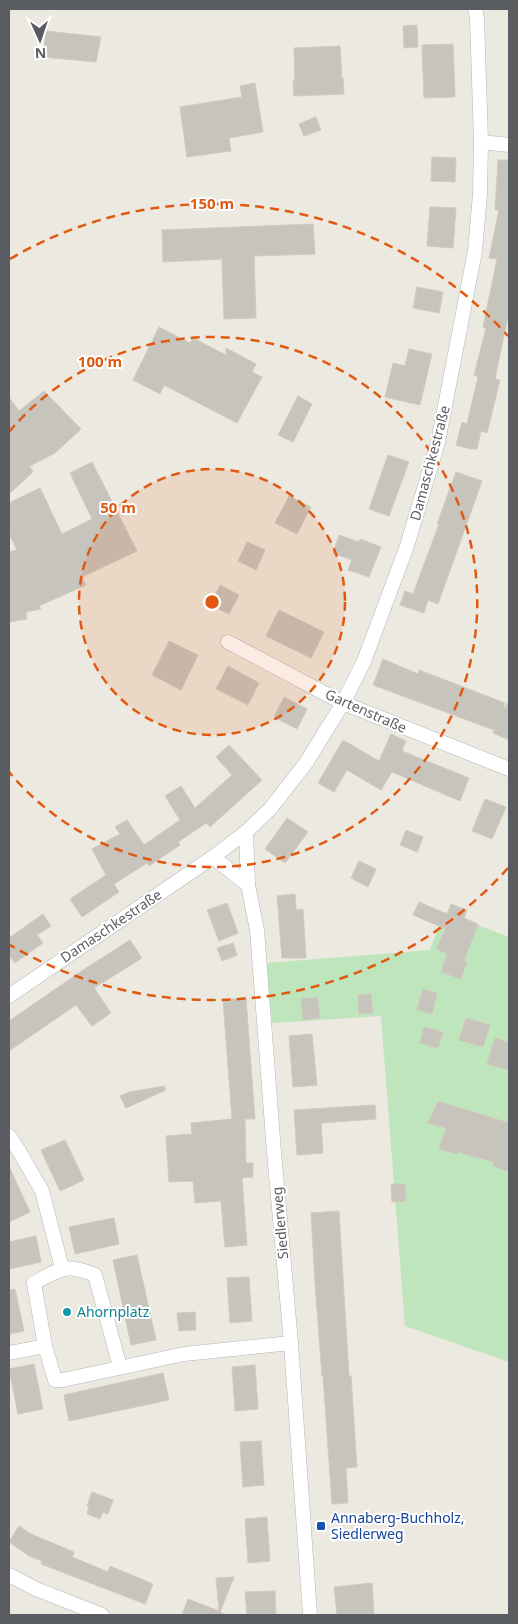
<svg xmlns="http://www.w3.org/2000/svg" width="518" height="1624" viewBox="0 0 518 1624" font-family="'Noto Sans',sans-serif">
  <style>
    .green { fill: #bee5bb }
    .building { fill: #c7c3bd; stroke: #d1cabe }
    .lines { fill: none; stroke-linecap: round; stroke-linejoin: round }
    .street-casing { stroke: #b3b7bb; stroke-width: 15 }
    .street { stroke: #fff; stroke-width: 14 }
    .ring { fill: none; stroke: #e15910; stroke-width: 2.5; stroke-dasharray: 9 6 }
    .culture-dot { fill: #0f9aa8; stroke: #fff; stroke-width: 2 }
    .transit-dot { fill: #1a4fb4; stroke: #fff; stroke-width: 2 }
    .labels { text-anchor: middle; stroke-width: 4; stroke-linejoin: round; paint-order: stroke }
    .street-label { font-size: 14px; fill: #595d62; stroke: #fff }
    .culture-label { font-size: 14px; fill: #0d838f; stroke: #fff; text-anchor: start }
    .transit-label { font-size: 14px; fill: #164399; stroke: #fff; text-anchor: start }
    .centre { fill: #e15910; stroke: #fff; stroke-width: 2.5 }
    .ring-label { font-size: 15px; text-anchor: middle; font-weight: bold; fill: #e15910; stroke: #fff; stroke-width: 4; stroke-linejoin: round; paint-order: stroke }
  </style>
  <rect width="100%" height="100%" fill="#ece9e0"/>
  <path class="green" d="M444 912 509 937V1362L405 1326 381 1016 272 1023 266 963 430 950Z"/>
  <g class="building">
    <path d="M417 25 418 47 404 48 403 26Z"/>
    <path d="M46 31 101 37 96 62 43 57Z"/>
    <path d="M453 44 455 97 424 98 422 45Z"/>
    <path d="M340 46 342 78H343L344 94 294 96 293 81H295L294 48Z"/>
    <path d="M255 83 263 132 229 138 231 151 187 157 180 107 242 97 240 86Z"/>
    <path d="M316 117 321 130 304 136 299 124Z"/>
    <path d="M432 157 456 158 455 182 431 181Z"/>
    <path d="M498 160H509V311L495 379 500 380 487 433 481 431 477 449H471L456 445 462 422 467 424 478 377 474 375 486 328 483 327 497 259 489 258 499 210H495Z"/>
    <path d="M430 207 456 208 453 248 427 246Z"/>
    <path d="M313 224 315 254 254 256 256 318 224 319 222 259 163 262 162 230Z"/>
    <path d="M417 287 443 292 439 313 413 308Z"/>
    <path d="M159 327 190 343 193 338 226 355V348L256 364 252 372 262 377 237 423 164 385 160 394 133 380Z"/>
    <path d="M409 349 432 354 420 405 385 397 393 363 405 366Z"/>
    <path d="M44 391 81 429 55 453 30 466 33 472 9 494V397L19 411Z"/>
    <path d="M298 396 312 404 293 442 278 435Z"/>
    <path d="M388 455 409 462 389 516 369 509Z"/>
    <path d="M92 462 137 551 82 577 86 585 39 606 41 609 26 612 27 619 9 622V552L17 550 9 534V503L40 488 62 534 92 519 70 473Z"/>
    <path d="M456 472 482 481 438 604 428 600 424 613 400 605 405 591 413 594 439 524H437Z"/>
    <path d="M289 496 311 507 297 534 275 523Z"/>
    <path d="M339 535 359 542 360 539 381 547 369 577 348 570 352 560 333 553Z"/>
    <path d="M247 542 265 550 256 570 238 561Z"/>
    <path d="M220 585 239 595 229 614 210 605Z"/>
    <path d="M279 610 324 632 311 658 266 636Z"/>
    <path d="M169 641 198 655 181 690 152 675Z"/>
    <path d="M383 659 418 674 419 670 505 703 503 708H505L509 700V740L493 733 494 730 373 685Z"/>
    <path d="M228 666 259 683 248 705 216 689Z"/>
    <path d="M284 697 307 709 297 729 274 717Z"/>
    <path d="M391 734 406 741 402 751 469 778 460 801 392 772 381 790 347 770 334 792 318 783 343 740 379 761Z"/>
    <path d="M229 745 262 780 210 827 206 823 178 842 180 845 149 866 147 863 114 884 119 892 82 917 70 899 106 875 92 849 120 834 115 827 127 820 144 845 180 820 165 796 181 786 195 808 232 775 216 757Z"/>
    <path d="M485 799 506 807 492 839 472 831Z"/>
    <path d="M287 818 308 832 285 863 265 849Z"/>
    <path d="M406 830 423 837 417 852 400 845Z"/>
    <path d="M359 861 376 869 368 887 351 878Z"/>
    <path d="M295 894 296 910 303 909 306 958H282L277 896Z"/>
    <path d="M419 902 447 914 451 904 467 910 464 918 478 924 464 961 467 962 461 979 441 972 447 954 436 949 446 929 413 915Z"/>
    <path d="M227 903 238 933 219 941 207 910Z"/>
    <path d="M43 914 51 926 37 935 43 943 15 963 9 955V938Z"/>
    <path d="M130 940 142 958 94 988 111 1013 92 1026 76 1005 9 1051V1021L86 968Z"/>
    <path d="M233 943 237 955 222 961 217 948Z"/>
    <path d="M423 989 437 993 432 1014 417 1010Z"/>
    <path d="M371 994 373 1013 359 1014 358 995Z"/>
    <path d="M317 997 320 1018 303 1020 301 999Z"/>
    <path d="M246 998 255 1119H245L246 1163H253V1177L242 1178 247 1245 225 1247 221 1201 195 1203 193 1181 169 1182 166 1136 192 1134 191 1123 232 1119 223 1000Z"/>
    <path d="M466 1018 490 1025 483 1047 459 1040Z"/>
    <path d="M424 1027 443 1032 438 1048 420 1043Z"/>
    <path d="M312 1034 317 1085 293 1087 289 1036Z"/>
    <path d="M495 1038 509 1043V1070L487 1064Z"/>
    <path d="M164 1086 166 1090 126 1108 120 1096 130 1092Z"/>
    <path d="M438 1101 509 1123V1172L493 1166 494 1162 458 1152 457 1154 439 1149 446 1128 428 1123Z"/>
    <path d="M375 1105 376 1119 321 1123 323 1153 297 1155 294 1110Z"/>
    <path d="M65 1140 84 1180 60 1191 41 1150Z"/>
    <path d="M9 1166 30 1212 9 1222Z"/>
    <path d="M391 1184H405L406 1201 392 1202Z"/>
    <path d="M339 1211 349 1376H351L357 1467 346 1468 348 1503 332 1504 323 1376H322L315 1283 311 1213Z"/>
    <path d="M114 1218 119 1244 75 1254 69 1227Z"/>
    <path d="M36 1236 41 1262 9 1269V1242Z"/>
    <path d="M137 1255 156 1340 131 1345 113 1260Z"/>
    <path d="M249 1277 252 1321 230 1323 227 1278Z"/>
    <path d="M15 1289 24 1331 9 1334V1290Z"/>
    <path d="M195 1312 196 1330 179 1331 177 1313Z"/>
    <path d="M34 1364 43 1409 18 1414 9 1369Z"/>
    <path d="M255 1365 258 1409 235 1411 232 1367Z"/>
    <path d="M163 1373 169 1400 69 1421 64 1395Z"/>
    <path d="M261 1441 264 1485 243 1487 240 1442Z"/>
    <path d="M92 1492 113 1500 108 1514 103 1512 100 1519 87 1514 89 1507 87 1506Z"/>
    <path d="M267 1517 270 1561 248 1563 245 1519Z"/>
    <path d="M19 1526 31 1534 74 1552 72 1557 108 1572 110 1566 153 1584 145 1604 41 1564 42 1561 29 1556 9 1542Z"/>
    <path d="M234 1577 220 1612 226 1615H182L188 1599 219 1611 216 1578Z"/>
    <path d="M372 1583 374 1615H337L334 1587Z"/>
    <path d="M275 1591 276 1615H247L245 1592Z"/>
  </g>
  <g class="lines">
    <g class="street-casing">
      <g id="street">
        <path d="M481 142 509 145"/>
        <path d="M228 642 343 703 509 769"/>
        <path d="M246 832 248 885 257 930 274 1152 291 1343 310 1615"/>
        <path d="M213 857 248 885"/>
        <path d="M9 996 213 857 246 832 270 809 306 763 343 703 364 661 407 546 438 442 475 251 480 194 481 142 477 18 475 9"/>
        <path d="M9 1136 19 1151 42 1191 62 1268"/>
        <path d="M45 1346 34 1283C60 1269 66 1263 95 1275L120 1367"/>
        <path d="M9 1353 45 1346 55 1380H63L184 1354 291 1343"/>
        <path d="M9 1575 36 1589 102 1615"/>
      </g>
    </g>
    <use href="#street" class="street"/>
  </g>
  <circle cx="212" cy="602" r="133" fill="#e15910" fill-opacity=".12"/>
  <g class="ring">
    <circle cx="212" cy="602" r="133"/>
    <path d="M9 432A265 265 0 1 1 9 772"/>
    <path d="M508 868A398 398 0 0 1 10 945M10 259A398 398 0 0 1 508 336"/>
  </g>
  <circle class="culture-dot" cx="67" cy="1312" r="5"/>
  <rect class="transit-dot" x="316" y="1521" width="10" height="10" rx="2.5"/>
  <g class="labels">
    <g class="street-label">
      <text transform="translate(430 463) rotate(-75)" y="5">Damaschkestraße</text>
      <text transform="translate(366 711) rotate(24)" y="5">Gartenstraße</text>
      <text transform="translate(111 926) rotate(-34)" y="5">Damaschkestraße</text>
      <text transform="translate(280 1223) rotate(-95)" y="5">Siedlerweg</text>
    </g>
    <g class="culture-label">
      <text x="77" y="1317">Ahornplatz</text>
    </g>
    <g class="transit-label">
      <text x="331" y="1523">Annaberg-Buchholz,<tspan x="331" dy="16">Siedlerweg</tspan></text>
    </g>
  </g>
  <circle cx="212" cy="602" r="8" class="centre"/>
  <g class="ring-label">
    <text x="212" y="209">150 m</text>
    <text x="100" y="367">100 m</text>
    <text x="118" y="513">50 m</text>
  </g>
  <rect width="518" height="1624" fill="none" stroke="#595d62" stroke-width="20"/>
  <g transform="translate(40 40) rotate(177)" stroke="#ffffff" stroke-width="4" paint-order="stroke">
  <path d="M0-4L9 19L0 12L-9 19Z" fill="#595d62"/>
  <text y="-8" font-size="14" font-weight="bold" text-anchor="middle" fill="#595d62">N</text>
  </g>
</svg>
